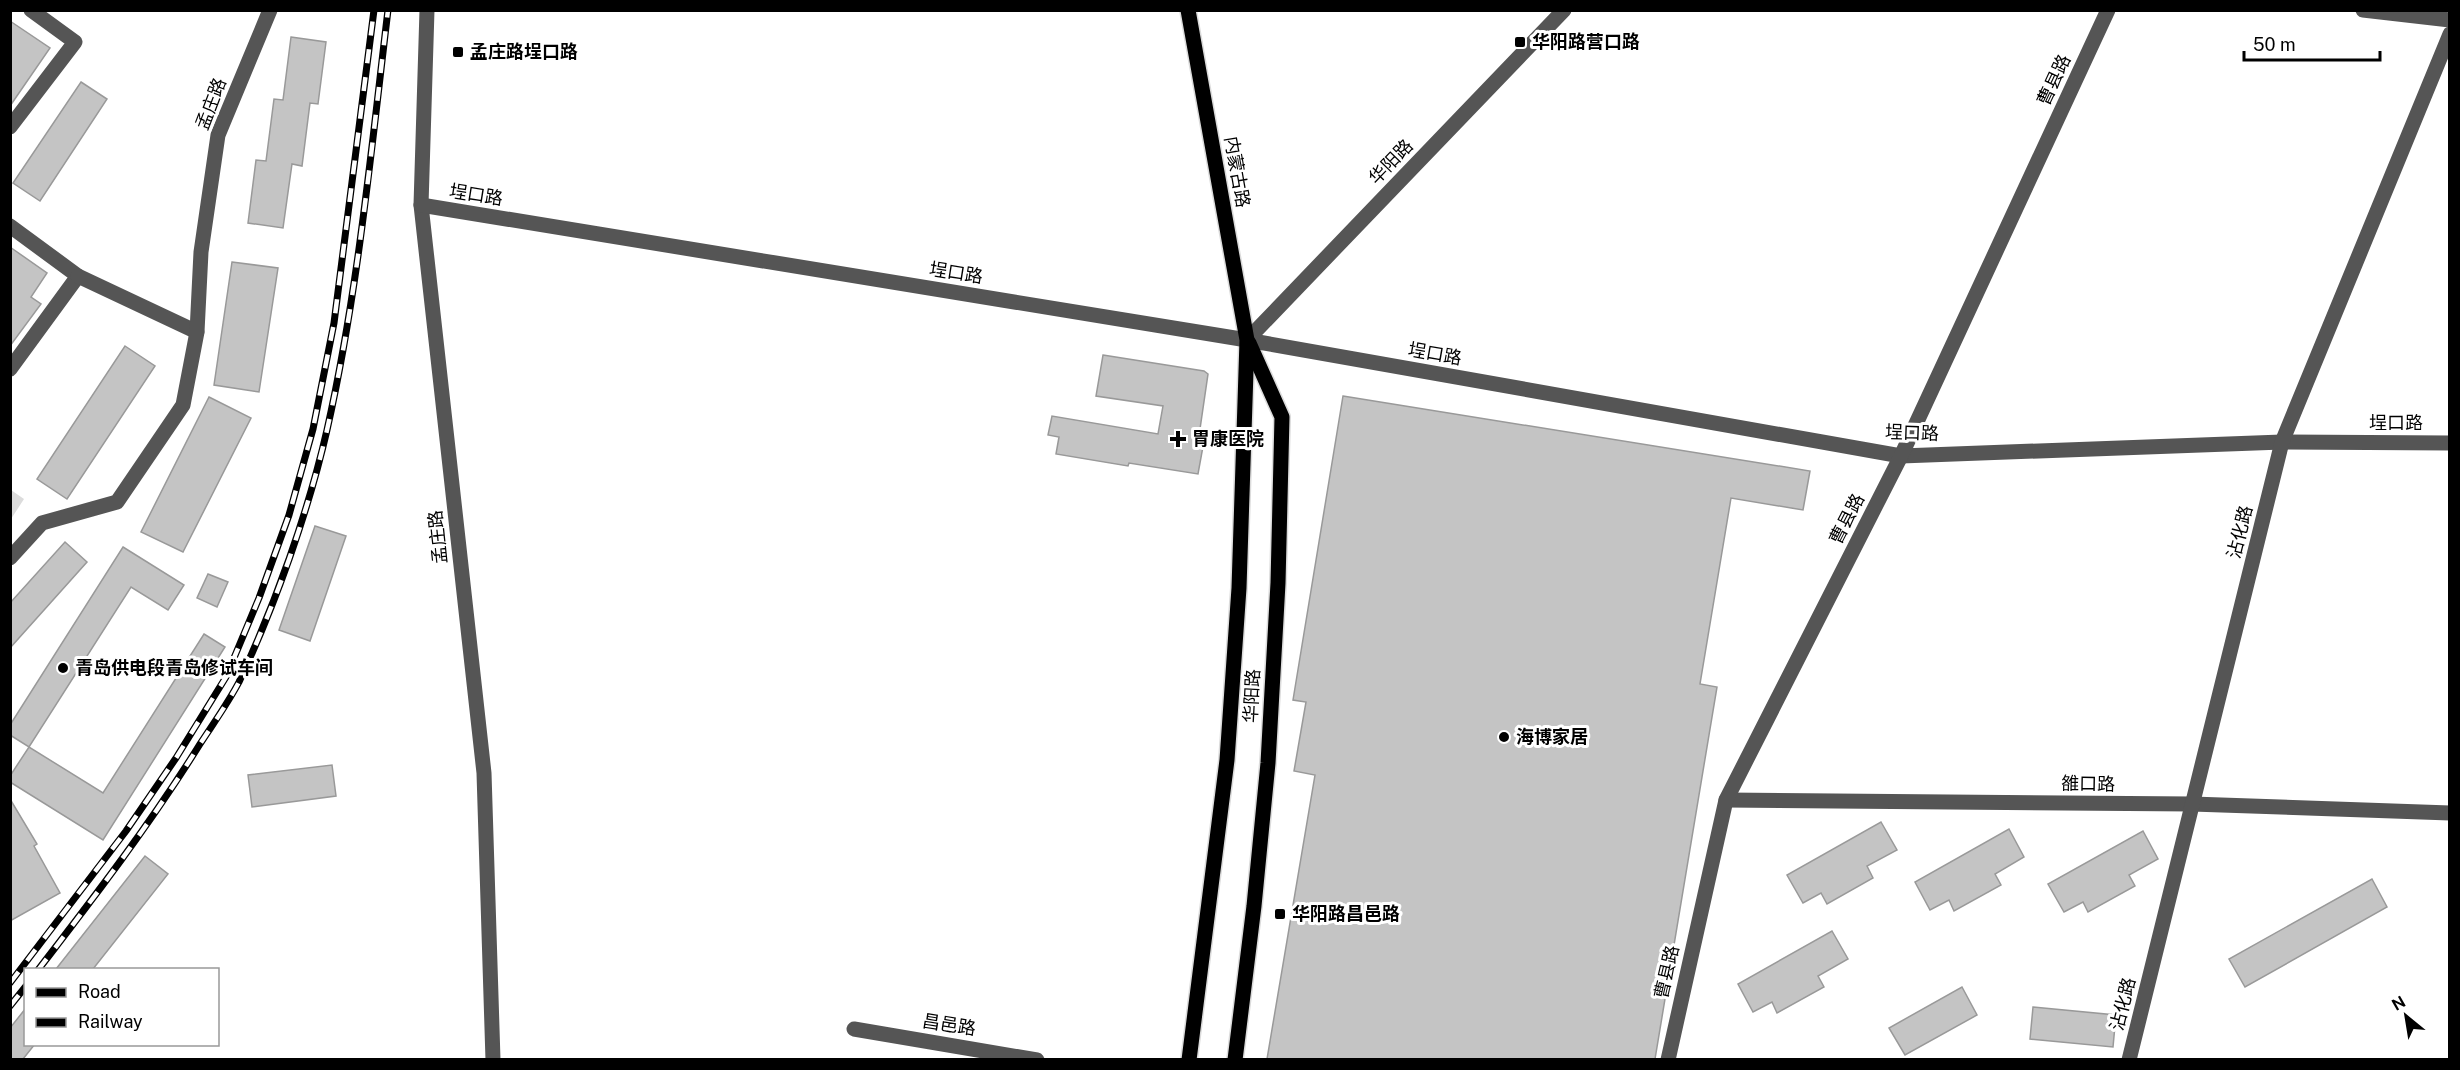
<svg xmlns="http://www.w3.org/2000/svg" width="2460" height="1070" viewBox="0 0 2460 1070" font-family="'Public Sans','Noto Sans SC',sans-serif">
  <style>
    .green { fill: #dcdcdc }
    .building { fill: #c4c4c4; stroke: #999; stroke-width: 1.5 }
    .lines { fill: none; stroke-linecap: round; stroke-linejoin: round }
    .major-casing { stroke: #dbdbdb; stroke-width: 18 }
    .minor { stroke: #555; stroke-width: 15 }
    .major { stroke: #000; stroke-width: 15 }
    .rail-casing { stroke: #000; stroke-width: 7 }
    .rail { stroke: #fff; stroke-width: 4.5; stroke-dasharray: 14; stroke-linecap: butt }
    .poi-dot { fill: #000; stroke: #fff; stroke-width: 2 }
    .labels { text-anchor: middle; stroke-width: 6; stroke-linejoin: round; paint-order: stroke }
    .poi-label { font-size: 18px; font-weight: bold; fill: #000; stroke: #fff; text-anchor: start }
    .street-label { font-size: 18px; fill: #000; stroke: #fff }
  </style>
  <rect width="100%" height="100%" fill="#fff"/>
  <path class="green" d="M11 490 24 499 11 519Z"/>
  <g class="building">
    <path d="M10 21 50 48 10 106Z"/>
    <path d="M291 37 326 42 318 104 310 103 302 166 292 164 283 228 248 223 256 160 266 161 274 99 283 100Z"/>
    <path d="M81 82 107 99 40 201 13 183Z"/>
    <path d="M10 247 47 273 31 297 41 304 10 346Z"/>
    <path d="M232 262 278 268 259 392 214 385Z"/>
    <path d="M125 346 155 366 67 499 37 479Z"/>
    <path d="M1103 355 1204 371 1208 374 1200 429 1206 430 1198 474 1129 463 1128 466 1056 454 1059 437 1048 435 1052 416 1158 434 1163 406 1096 396Z"/>
    <path d="M1343 396 1810 471 1803 510 1731 498 1700 684 1717 687 1655 1059H1267L1315 775 1294 771 1306 702 1293 700Z"/>
    <path d="M209 397 251 418 183 552 141 532Z"/>
    <path d="M315 526 346 536 310 641 279 630Z"/>
    <path d="M65 542 87 562 10 648V603Z"/>
    <path d="M123 547 184 585 168 610 131 587 29 747 10 735V725Z"/>
    <path d="M208 574 228 582 217 607 197 598Z"/>
    <path d="M204 634 225 647 103 840 10 782V776L29 747 103 793Z"/>
    <path d="M332 765 336 796 252 807 248 775Z"/>
    <path d="M10 799 37 844 34 846 60 893 10 921Z"/>
    <path d="M1881 822 1897 850 1867 866 1873 878 1827 904 1821 893 1803 903 1787 875Z"/>
    <path d="M2009 829 2024 857 1995 874 2001 885 1954 911 1949 900 1930 910 1915 882Z"/>
    <path d="M2143 831 2158 859 2129 875 2135 886 2088 912 2083 902 2064 912 2048 884Z"/>
    <path d="M145 856 168 874 93 969H56Z"/>
    <path d="M2372 879 2387 907 2245 987 2229 959Z"/>
    <path d="M1832 931 1848 959 1818 976 1824 987 1777 1013 1772 1002 1753 1012 1738 984Z"/>
    <path d="M1962 987 1977 1015 1905 1055 1889 1028Z"/>
    <path d="M2033 1007 2116 1015 2113 1047 2030 1039Z"/>
    <path d="M26 1008V1044H35L23 1059H10V1028Z"/>
  </g>
  <g class="lines">
    <g class="major-casing">
      <g id="major">
        <path d="M1188 10 1247 340 1239 588 1227 760 1189 1060"/>
        <path d="M1235 1060 1254 906 1268 763 1278 583 1282 417 1249 343"/>
      </g>
    </g>
    <g class="minor">
      <path d="M427 10 421 205 484 773 493 1060"/>
      <path d="M2363 10 2450 20"/>
      <path d="M10 127 75 42 31 10"/>
      <path d="M421 205 1247 340 1901 456 2282 442 2450 443"/>
      <path d="M10 226 78 276 10 369"/>
      <path d="M78 276 197 332"/>
      <path d="M1247 340 1564 10"/>
      <path d="M10 558 42 523 117 502 183 405 197 332 201 252 218 135 270 10"/>
      <path d="M1726 800 2192 804 2450 813"/>
      <path d="M854 1029 1037 1060"/>
      <path d="M1668 1060 1726 800 1901 456 2108 10"/>
      <path d="M2129 1060 2282 442 2450 34"/>
    </g>
    <use href="#major" class="major"/>
    <g class="rail-casing">
      <g id="rail">
        <path d="M38 970C95 896 151 823 200 744 213 724 228 703 239 682 275 605 308 513 327 430 358 292 371 151 388 10"/>
        <path d="M10 983 126 831 176 758 226 677 259 598 289 515 313 429 334 323 374 10"/>
        <path d="M10 1006 26 986"/>
      </g>
    </g>
    <use href="#rail" class="rail"/>
  </g>
  <g class="poi-dot">
    <rect x="1514" y="36" width="12" height="12" rx="3"/>
    <rect x="452" y="46" width="12" height="12" rx="3"/>
    <path d="M1175 430h6v6h6v6h-6v6h-6v-6h-6v-6h6z"/>
    <circle cx="63" cy="668" r="6"/>
    <circle cx="1504" cy="737" r="6"/>
    <rect x="1274" y="908" width="12" height="12" rx="3"/>
  </g>
  <g class="labels">
    <g class="poi-label">
      <text x="1532" y="48">华阳路营口路</text>
      <text x="470" y="58">孟庄路埕口路</text>
      <text x="1192" y="445">胃康医院</text>
      <text x="75" y="674">青岛供电段青岛修试车间</text>
      <text x="1516" y="743">海博家居</text>
      <text x="1292" y="920">华阳路昌邑路</text>
    </g>
    <g class="street-label">
      <text transform="translate(2054 80) rotate(-65)" y="6">曹县路</text>
      <text transform="translate(211 104) rotate(-69)" y="6">孟庄路</text>
      <text transform="translate(1391 162) rotate(-46)" y="6">华阳路</text>
      <text transform="translate(1237 172) rotate(80)" y="6">内蒙古路</text>
      <text transform="translate(476 195) rotate(9)" y="6">埕口路</text>
      <text transform="translate(956 273) rotate(9)" y="6">埕口路</text>
      <text transform="translate(1435 354) rotate(10)" y="6">埕口路</text>
      <text x="2396" y="429">埕口路</text>
      <text transform="translate(1912 433) rotate(2)" y="6">埕口路</text>
      <text transform="translate(1847 519) rotate(-63)" y="6">曹县路</text>
      <text transform="translate(2240 532) rotate(-76)" y="6">沾化路</text>
      <text transform="translate(438 537) rotate(-96)" y="6">孟庄路</text>
      <text transform="translate(1252 696) rotate(-87)" y="6">华阳路</text>
      <text transform="translate(2088 784) rotate(1)" y="6">雒口路</text>
      <text transform="translate(1667 972) rotate(-77)" y="6">曹县路</text>
      <text transform="translate(2123 1004) rotate(-76)" y="6">沾化路</text>
      <text transform="translate(949 1025) rotate(9)" y="6">昌邑路</text>
    </g>
  </g>
  <rect width="2460" height="1070" fill="none" stroke="#000000" stroke-width="24"/>
  <rect x="24" y="968" width="195" height="78" fill="#ffffff" stroke="#999999" stroke-width="1.5"/>
  <rect x="36" y="988" width="30" height="9" fill="#000000" stroke="#999999" stroke-width="1.5"/>
  <text x="78" y="998" font-size="18" fill="#000000">Road</text>
  <rect x="36" y="1018" width="30" height="9" fill="#000000" stroke="#999999" stroke-width="1.5"/>
  <text x="78" y="1028" font-size="18" fill="#000000">Railway</text>
  <g transform="translate(2406 1016) rotate(330)" stroke="#ffffff" stroke-width="4.5" paint-order="stroke">
  <path d="M0-4.5L10 22L0 15L-10 22Z" fill="#000000"/>
  <text y="-9" font-size="16" font-weight="bold" text-anchor="middle" fill="#000000">N</text>
  </g>
  <path d="M2244 51v9h136v-9" fill="none" stroke="#000000" stroke-width="3"/>
  <text x="2253" y="51" font-size="18" fill="#000000" stroke="#ffffff" stroke-width="4.5" paint-order="stroke">50 m</text>
</svg>
